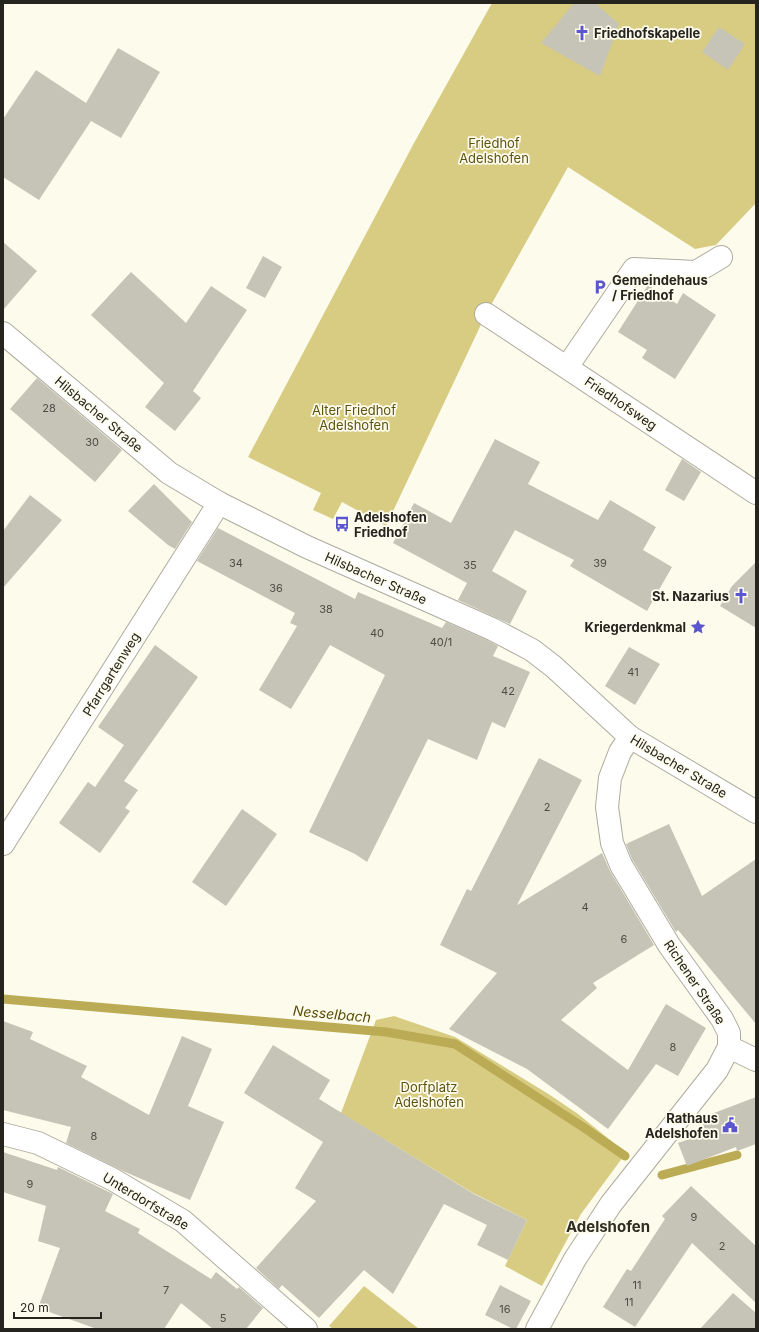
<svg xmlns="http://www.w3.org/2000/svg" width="759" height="1332" viewBox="0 0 759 1332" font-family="Inter,sans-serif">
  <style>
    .green { fill: #d8cc83 }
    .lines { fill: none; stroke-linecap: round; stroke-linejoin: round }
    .stream { stroke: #baab54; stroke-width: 9 }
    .building { fill: #c6c4b6 }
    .minor-casing { stroke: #aeab9e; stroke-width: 24 }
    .major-casing { stroke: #aeab9e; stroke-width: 24 }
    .minor { stroke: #fff; stroke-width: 22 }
    .major { stroke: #fff; stroke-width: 22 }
    .labels { text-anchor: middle; stroke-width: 3.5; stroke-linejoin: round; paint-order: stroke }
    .number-label { font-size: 11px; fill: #4d4c45 }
    .poi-label { font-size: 13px; font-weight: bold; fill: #25241f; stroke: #fdfbec; text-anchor: start }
    .park-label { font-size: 13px; fill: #5d5310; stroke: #fdfbec }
    .street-label { font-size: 13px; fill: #25241f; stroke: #fdfbec }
    .water-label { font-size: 14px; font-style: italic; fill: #574c05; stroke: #fdfbec }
    .quarter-label { font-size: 15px; font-weight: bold; fill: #2f2d22; stroke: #fdfbec }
  </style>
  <rect width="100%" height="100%" fill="#fdfbec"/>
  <g class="green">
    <path d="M492 3H756V203L716 245 695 249 568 167 486 314 386 526 342 502 333 519 313 510 321 493 248 457 414 143Z"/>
    <path d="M394 1016 455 1037 550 1095 578 1114 626 1153 581 1214 542 1286 505 1266 527 1220 473 1193 341 1113 376 1020Z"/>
    <path d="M364 1286 419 1329H333L329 1326Z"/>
  </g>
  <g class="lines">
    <g class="stream">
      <path d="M3 999 386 1032 455 1044 583 1127 625 1156"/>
      <path d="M662 1175 737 1155"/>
    </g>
  </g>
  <g class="building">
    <path d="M574 3H595L619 24 600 76 541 43Z"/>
    <path d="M719 27 745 44 728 70 702 52Z"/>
    <path d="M118 48 160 72 121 138 91 121 39 200 3 177V119L36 70 86 103Z"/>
    <path d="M3 242 37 271 3 310Z"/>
    <path d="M263 256 282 267 265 298 246 288Z"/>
    <path d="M131 272 186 323 211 286 247 310 193 391 201 398 175 431 145 407 164 383 91 315Z"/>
    <path d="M648 285 677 304 683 293 716 315 675 379 642 358 647 350 618 332Z"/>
    <path d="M37 378 122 450 95 482 10 409Z"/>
    <path d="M495 439 540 462 528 484 598 520 610 500 656 527 643 550 672 567 647 611 570 566 574 560 515 530 492 571 527 591 510 624 458 600 467 583 393 543 414 503 451 523Z"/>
    <path d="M682 459 701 472 684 501 665 490Z"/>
    <path d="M154 484 192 522 175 549 168 545 128 511Z"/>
    <path d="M30 495 62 520 3 588V531Z"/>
    <path d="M218 528 355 599 358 592 442 628 446 622 487 640 498 646 493 656 530 672 505 728 492 722 477 760 428 739 367 862 355 854 309 832 385 675 330 645 291 709 259 690 297 626 290 623 295 613 197 561Z"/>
    <path d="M756 562V628L720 606 732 586Z"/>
    <path d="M155 645 198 677 124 781 138 790 125 808 130 811 100 853 59 823 88 782 95 787 124 745 98 727Z"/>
    <path d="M629 647 660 664 635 705 605 686Z"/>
    <path d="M539 758 582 780 517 905 602 853 610 871 654 945 593 983 597 988 561 1020 628 1070 666 1004 706 1028 678 1076 656 1064 608 1129 527 1069 449 1029 497 973 440 945 467 889 471 891Z"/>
    <path d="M242 809 277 834 226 906 192 882Z"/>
    <path d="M669 824 702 896 756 859V1024L678 930 676 932 632 859 626 844Z"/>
    <path d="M3 1021 33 1032 30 1039 87 1066 81 1077 149 1115 182 1036 212 1049 188 1106 224 1122 190 1200 123 1171 66 1143 71 1127 3 1110Z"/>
    <path d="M273 1045 330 1080 319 1099 474 1194 527 1220 508 1260 477 1245 487 1225 444 1204 393 1294 364 1270 319 1318 282 1285 279 1289 256 1268 316 1201 295 1188 323 1142 244 1093Z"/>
    <path d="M756 1097V1144L737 1151 736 1147 687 1166 678 1143 706 1133 701 1118Z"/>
    <path d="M3 1152 57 1170 58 1167 113 1194 105 1211 140 1229 138 1233 211 1279 216 1272 237 1289 239 1287 263 1308 246 1329H213L181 1303 164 1329H97L38 1308 60 1248 38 1241 46 1206 3 1192Z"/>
    <path d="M691 1186 756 1246V1303L692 1243 635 1327 603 1307 627 1269 631 1271 665 1219 662 1216Z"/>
    <path d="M500 1285 531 1301 516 1329H513L485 1315Z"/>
    <path d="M733 1293 756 1313V1329H700Z"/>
  </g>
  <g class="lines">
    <g class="minor-casing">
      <g id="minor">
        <path d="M486 314 756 493"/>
        <path d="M567 367 634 269 696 272 721 257"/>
        <path d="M3 844 219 503"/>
        <path d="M729 1047 756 1060"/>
        <path d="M3 1134 38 1143 112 1179 183 1221 306 1329"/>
        <path d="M537 1329 575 1259 611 1204 717 1070 729 1047V1033L722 1019 669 945 621 865 612 843 607 807 610 778 620 752 630 737"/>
      </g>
    </g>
    <g class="major-casing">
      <path id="major" d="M3 333 169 473 219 503 307 547 492 629 532 650 554 667 630 737 756 812"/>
    </g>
    <use href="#minor" class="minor"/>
    <use href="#major" class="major"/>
  </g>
  <defs>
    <g id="church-bare" transform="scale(1.2)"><path d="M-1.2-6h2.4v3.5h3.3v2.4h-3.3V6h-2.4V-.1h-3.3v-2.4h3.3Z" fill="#5b56ce" stroke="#fdfbec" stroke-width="2.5" paint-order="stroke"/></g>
    <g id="parking-bare" transform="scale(1.2)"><path d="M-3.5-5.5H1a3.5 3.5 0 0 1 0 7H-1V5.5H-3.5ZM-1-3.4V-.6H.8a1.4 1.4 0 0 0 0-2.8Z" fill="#5b56ce" stroke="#fdfbec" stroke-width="2.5" paint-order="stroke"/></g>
    <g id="bus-bare" transform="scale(1.2)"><path d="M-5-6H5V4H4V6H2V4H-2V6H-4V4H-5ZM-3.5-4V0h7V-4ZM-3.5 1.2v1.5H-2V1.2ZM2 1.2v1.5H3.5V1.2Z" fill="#5b56ce" stroke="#fdfbec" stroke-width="2.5" paint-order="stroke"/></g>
    <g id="sight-bare" transform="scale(1.2)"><path d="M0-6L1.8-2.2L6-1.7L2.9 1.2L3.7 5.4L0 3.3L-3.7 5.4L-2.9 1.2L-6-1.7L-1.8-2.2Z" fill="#5b56ce" stroke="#fdfbec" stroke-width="2.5" paint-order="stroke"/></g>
    <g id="civic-bare" transform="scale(1.2)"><path d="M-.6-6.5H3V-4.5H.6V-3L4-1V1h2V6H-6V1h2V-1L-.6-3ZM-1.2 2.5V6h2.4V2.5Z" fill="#5b56ce" stroke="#fdfbec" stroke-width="2.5" paint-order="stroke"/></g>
  </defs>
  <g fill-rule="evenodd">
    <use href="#church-bare" x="582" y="33"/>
    <use href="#parking-bare" x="600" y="287"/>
    <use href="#bus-bare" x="342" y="524"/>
    <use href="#church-bare" x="741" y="596"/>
    <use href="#sight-bare" x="698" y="627"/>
    <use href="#civic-bare" x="730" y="1125"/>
  </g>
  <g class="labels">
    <g class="number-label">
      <text x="49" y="412">28</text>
      <text x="92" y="446">30</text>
      <text x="236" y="567">34</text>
      <text x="600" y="567">39</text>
      <text x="470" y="569">35</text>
      <text x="276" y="592">36</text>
      <text x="326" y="613">38</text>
      <text x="377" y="637">40</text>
      <text x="441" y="646">40/1</text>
      <text x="633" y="676">41</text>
      <text x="508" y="695">42</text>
      <text x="547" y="811">2</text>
      <text x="585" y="911">4</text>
      <text x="624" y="943">6</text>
      <text x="673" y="1051">8</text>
      <text x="94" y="1140">8</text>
      <text x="30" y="1188">9</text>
      <text x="694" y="1221">9</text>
      <text x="722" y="1250">2</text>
      <text x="637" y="1289">11</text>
      <text x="166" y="1294">7</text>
      <text x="629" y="1306">11</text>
      <text x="505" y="1313">16</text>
      <text x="223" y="1322">5</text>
    </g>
    <g class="poi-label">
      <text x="594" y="38">Friedhofskapelle</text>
      <text x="612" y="285">Gemeindehaus<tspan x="612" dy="15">/ Friedhof</tspan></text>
      <text x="354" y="522">Adelshofen<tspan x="354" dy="15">Friedhof</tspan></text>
      <text x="729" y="601" text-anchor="end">St. Nazarius</text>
      <text x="686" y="632" text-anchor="end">Kriegerdenkmal</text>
      <text x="718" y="1123" text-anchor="end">Rathaus<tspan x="718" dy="15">Adelshofen</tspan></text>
    </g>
    <g class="park-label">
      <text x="494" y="148">Friedhof<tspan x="494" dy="15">Adelshofen</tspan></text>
      <text x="354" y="415">Alter Friedhof<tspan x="354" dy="15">Adelshofen</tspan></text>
      <text x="429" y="1092">Dorfplatz<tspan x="429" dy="15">Adelshofen</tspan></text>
    </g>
    <g class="street-label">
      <text transform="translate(621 403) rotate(34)" y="5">Friedhofsweg</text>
      <text transform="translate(99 414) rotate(40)" y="5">Hilsbacher Straße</text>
      <text transform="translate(376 578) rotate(24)" y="5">Hilsbacher Straße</text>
      <text transform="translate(111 674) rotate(-58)" y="5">Pfarrgartenweg</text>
      <text transform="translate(679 766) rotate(31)" y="5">Hilsbacher Straße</text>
      <text transform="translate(695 982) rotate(56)" y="5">Richener Straße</text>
      <text transform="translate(146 1201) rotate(31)" y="5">Unterdorfstraße</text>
    </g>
    <g class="water-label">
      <text transform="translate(332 1014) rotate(5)" y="5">Nesselbach</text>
    </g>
    <g class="quarter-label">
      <text x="608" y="1232">Adelshofen</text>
    </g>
  </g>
  <rect width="759" height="1332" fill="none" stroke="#25241f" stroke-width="8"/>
  <path d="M14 1312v6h87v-6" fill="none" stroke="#25241f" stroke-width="2"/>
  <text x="20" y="1312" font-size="12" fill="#25241f" stroke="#fdfbec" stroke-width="3" paint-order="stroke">20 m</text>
</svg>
